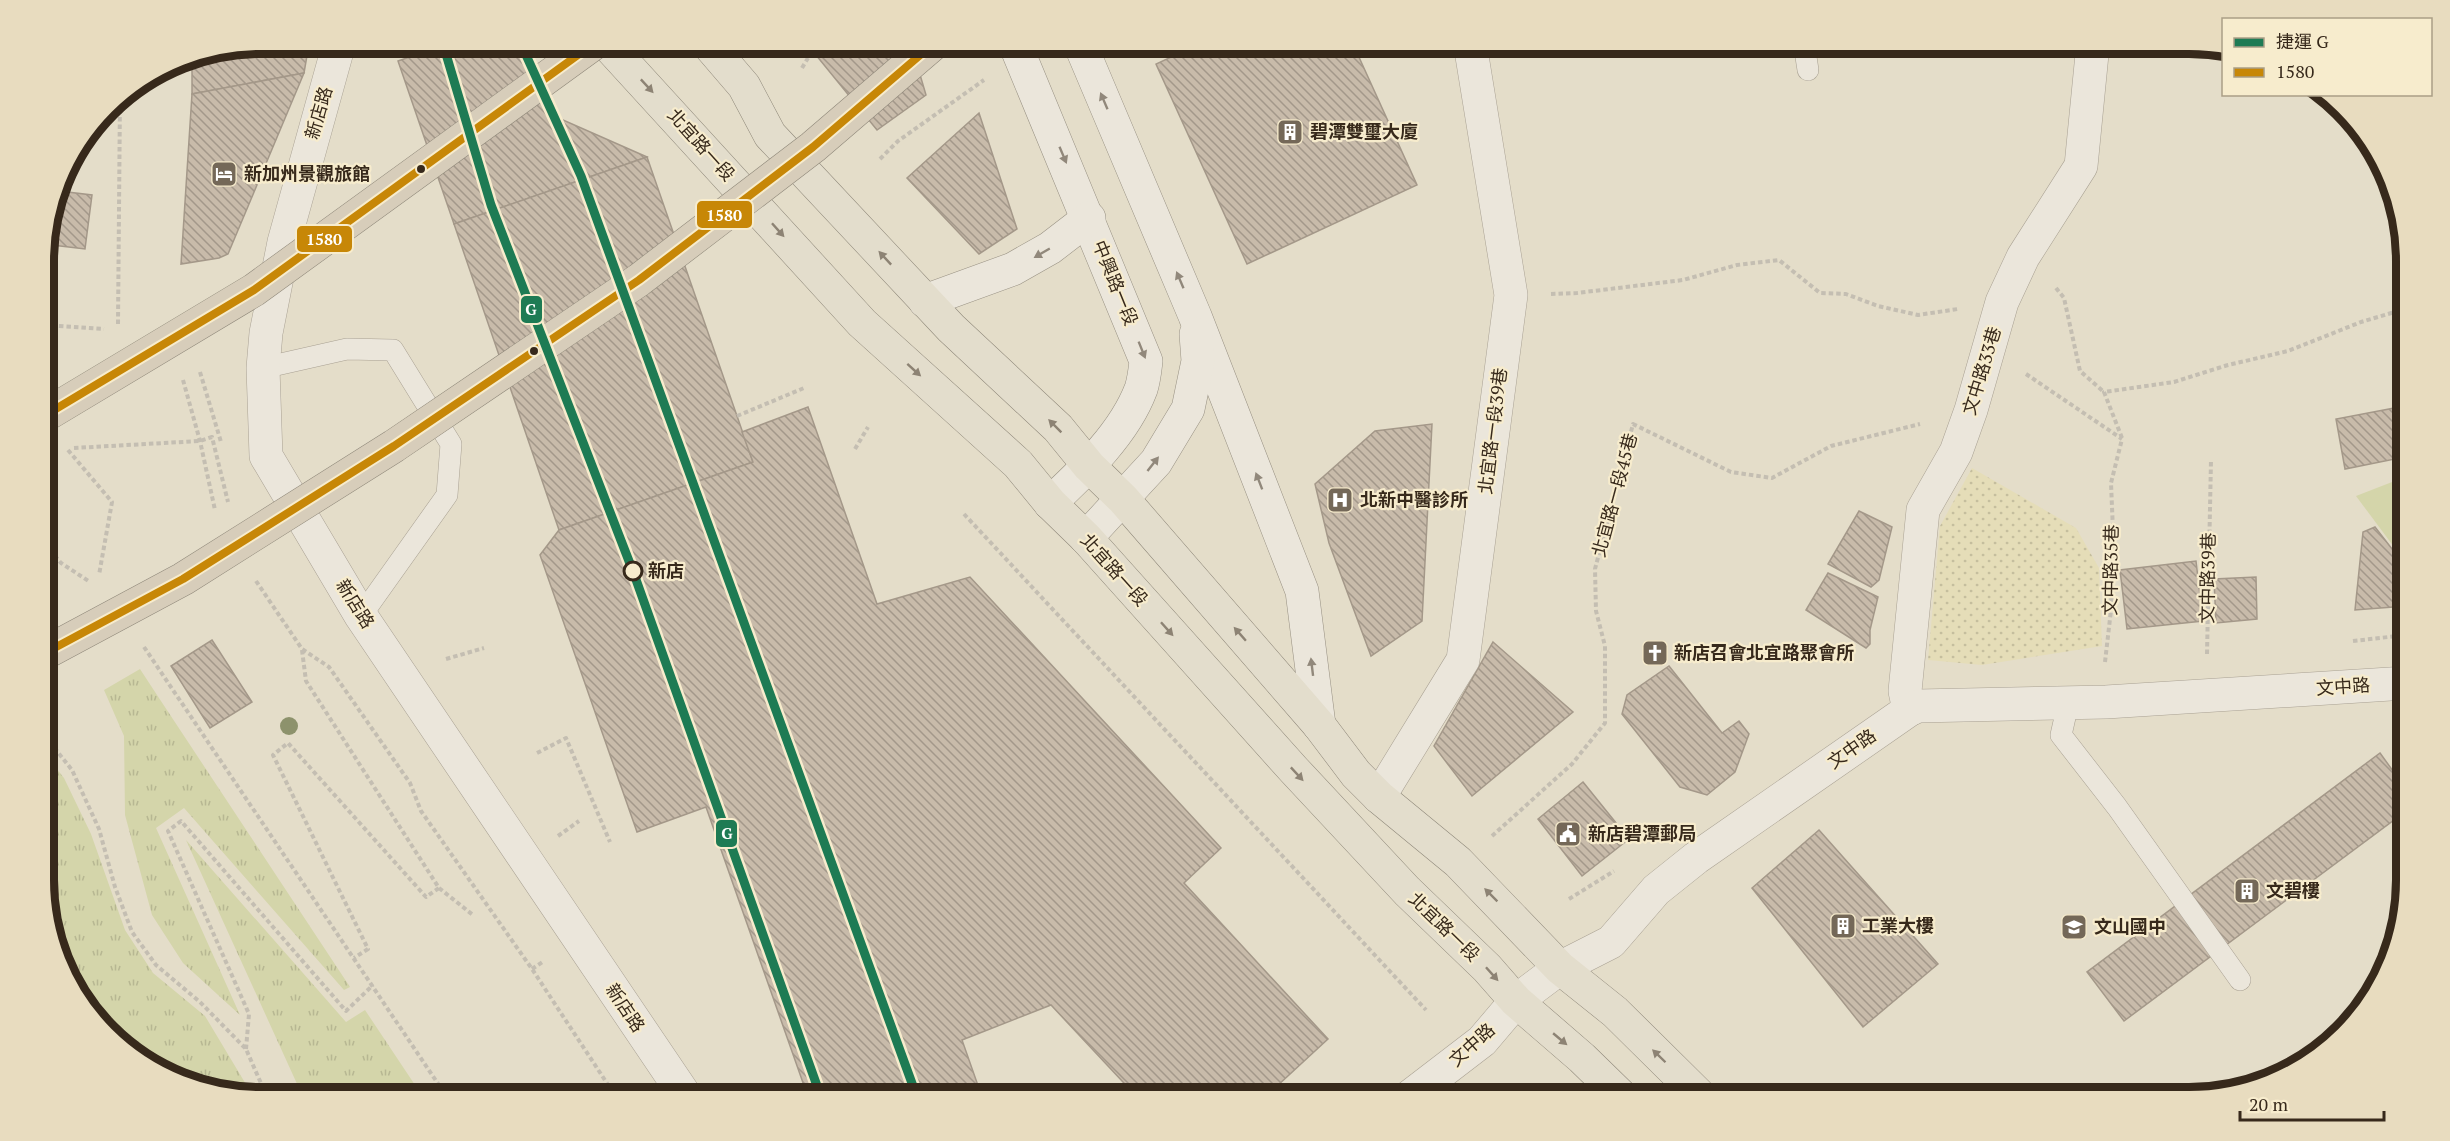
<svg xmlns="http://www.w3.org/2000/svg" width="2450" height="1141" viewBox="0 0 2450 1141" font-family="'PT Serif','Noto Sans TC',serif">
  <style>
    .farmland { fill: url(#farmland-dots) }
    .grass { fill: url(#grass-tufts) }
    .pitch { fill: #d4d5aa }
    .building { fill: url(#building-back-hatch); stroke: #a49889; stroke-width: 1.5 }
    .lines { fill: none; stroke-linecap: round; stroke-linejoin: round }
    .lane-casing { stroke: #a9a193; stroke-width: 22 }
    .street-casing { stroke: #a9a193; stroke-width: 34 }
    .secondary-casing { stroke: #989183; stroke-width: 34 }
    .primary-casing { stroke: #8e8779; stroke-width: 34 }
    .path { stroke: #c4beb2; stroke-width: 4; stroke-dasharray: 4.5 3; stroke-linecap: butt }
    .lane { stroke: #ebe6db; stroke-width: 21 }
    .street { stroke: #ebe6db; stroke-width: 33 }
    .secondary { stroke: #ebe6db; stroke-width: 33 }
    .primary { stroke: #e3ddcc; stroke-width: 33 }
    .highway-bridge-casing { stroke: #8e8779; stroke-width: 34; stroke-linecap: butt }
    .highway-bridge { stroke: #d7cdba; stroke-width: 33 }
    .bus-1-casing { stroke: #f7eccd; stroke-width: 12 }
    .bus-1 { stroke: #c78707; stroke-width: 8 }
    .metro-1-casing { stroke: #f7eccd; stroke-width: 14 }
    .metro-1 { stroke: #1e7b54; stroke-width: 9 }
    .tree { fill: #8d926c }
    .oneway { fill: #8d8374 }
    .oneway2 { fill: #91887b }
    .bus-dot { fill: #37291b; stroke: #f7eccd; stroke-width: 2 }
    .stop-dot { fill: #f7eccd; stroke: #37291b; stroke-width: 3 }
    .labels { text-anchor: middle; stroke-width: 4.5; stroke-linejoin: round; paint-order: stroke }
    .street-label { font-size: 18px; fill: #37291b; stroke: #f7eccd }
    .poi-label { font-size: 18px; font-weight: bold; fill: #37291b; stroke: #f7eccd; text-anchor: start }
    .stop-label { font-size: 18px; font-weight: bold; fill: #37291b; stroke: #f7eccd; text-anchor: start }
    .rim { fill: none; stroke: #37291b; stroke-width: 8 }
    .line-badge { stroke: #f7eccd; stroke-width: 2 }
    .badge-label { font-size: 16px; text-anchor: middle; font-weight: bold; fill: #fff }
  </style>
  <defs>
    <pattern id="farmland-dots" width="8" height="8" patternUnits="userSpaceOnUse" patternTransform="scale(1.5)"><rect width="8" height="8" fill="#e5ddb8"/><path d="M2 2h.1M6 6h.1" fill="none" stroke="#c5be9e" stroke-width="1.8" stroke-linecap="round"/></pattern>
    <pattern id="grass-tufts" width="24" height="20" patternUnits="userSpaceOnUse" patternTransform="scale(1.5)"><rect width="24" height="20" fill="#d4d5aa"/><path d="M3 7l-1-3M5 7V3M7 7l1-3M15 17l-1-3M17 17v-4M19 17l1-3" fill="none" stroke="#b7b792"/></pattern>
    <pattern id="building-back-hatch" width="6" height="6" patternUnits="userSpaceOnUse" patternTransform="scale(1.5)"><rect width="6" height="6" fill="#c8bbaa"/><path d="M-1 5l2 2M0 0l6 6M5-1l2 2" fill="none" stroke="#a3988a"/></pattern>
  </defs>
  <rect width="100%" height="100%" fill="#e4ddc9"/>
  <path class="farmland" d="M1972 468 2076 528 2099 568 2102 646 1982 665 1928 660 1940 526Z"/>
  <g class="grass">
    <path d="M140 669 157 695 350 987 344 990 184 808 156 828 240 1015 183 963 152 915 125 815 124 736 104 690Z"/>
    <path d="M45 754 64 778 91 834 125 930 153 973 205 1016 253 1096 177 1081 88 1012 45 909Z"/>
    <path d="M186 840 346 1022 365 1010 423 1097H303Z"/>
  </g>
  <path class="pitch" d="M2405 477 2406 563 2356 496Z"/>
  <g class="building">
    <path d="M261 44H309L304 73 192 94V57Z"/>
    <path d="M447 44H521L547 113 647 157 454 224 398 61Z"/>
    <path d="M807 44H911L926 95 877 130Z"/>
    <path d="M1199 44H1353L1417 185 1247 264 1156 64Z"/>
    <path d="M304 73 228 254 219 258 181 264 192 94Z"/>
    <path d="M979 113 1017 229 979 254 907 178Z"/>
    <path d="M647 157 753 462 559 530 454 224Z"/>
    <path d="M59 191 92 195 85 249 44 244Z"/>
    <path d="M2405 406V457L2345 469 2336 419Z"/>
    <path d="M808 407 877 604 970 577 1221 848 1184 883 1328 1039 1265 1097H1137L1051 1005 962 1040 982 1097H808L706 807 637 832 540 555 559 530 753 462 742 432Z"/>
    <path d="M1432 424 1422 621 1371 656 1329 543 1315 484 1375 431Z"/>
    <path d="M1859 511 1892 527 1879 580 1871 587 1828 564Z"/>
    <path d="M2375 527 2406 567V606L2355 610 2363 532Z"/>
    <path d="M2196 561 2203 621 2127 629 2120 570Z"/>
    <path d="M1828 573 1878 597 1870 630V644L1866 648 1806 610Z"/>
    <path d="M2256 577 2257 619 2216 623 2214 579Z"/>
    <path d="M212 640 252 702 210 728 171 666Z"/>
    <path d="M1493 642 1573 712 1472 796 1434 746Z"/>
    <path d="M1669 666 1722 733 1739 721 1749 734 1735 772 1707 795 1680 787 1622 714 1627 695Z"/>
    <path d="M2380 753 2406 789V811L2124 1021 2087 972Z"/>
    <path d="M1583 782 1629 839 1582 876 1538 819Z"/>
    <path d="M1819 830 1938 964 1863 1027 1752 888Z"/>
  </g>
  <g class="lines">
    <g class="lane-casing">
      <g id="lane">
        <path d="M1804 44 1808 70"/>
        <path d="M263 368 347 349 393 350 451 444 447 495 361 616"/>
        <path d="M2068 704 2061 735 2117 807 2240 980"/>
      </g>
    </g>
    <g class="street-casing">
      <g id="street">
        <path d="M339 44 284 242 266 333 263 368 266 456 361 616 686 1097"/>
        <path d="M1909 710 1905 691 1923 510 1956 452 1971 410 2002 302 2023 257 2081 166 2093 44"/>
        <path d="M1379 797 1463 660 1511 295 1470 44"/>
        <path d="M1409 1097 1482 1041 1516 1001 1560 968 1611 942 1656 890 1696 858 1909 710 1918 706 2106 702 2406 683"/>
      </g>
    </g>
    <g class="secondary-casing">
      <g id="secondary">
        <path d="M1015 44 1146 361C1145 370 1144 380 1141 389 1124 434 1084 471 1050 503"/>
        <path d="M1080 44 1195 316 1302 591 1319 725"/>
        <path d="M925 301 1013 269 1050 248 1089 218"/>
        <path d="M1086 538 1156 462 1188 409 1198 361 1196 334"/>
      </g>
    </g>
    <g class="primary-casing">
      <g id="primary">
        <path d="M607 44 862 323 1018 464 1050 503 1086 538 1294 770 1407 891 1487 968 1516 1001 1582 1058 1622 1097"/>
        <path d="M708 44 744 86 770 135 951 328 1058 428 1089 466 1123 499 1319 725 1356 774 1379 797 1458 862 1560 968 1615 1012 1701 1097"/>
      </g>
    </g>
    <g class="path">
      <path d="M802 68 808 58"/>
      <path d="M880 159 898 141 984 80"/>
      <path d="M2056 288 2064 298 2080 371 2104 392"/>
      <path d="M1551 294 1577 293 1683 280 1737 265 1779 260 1820 293 1846 294 1878 306 1918 315 1958 309"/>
      <path d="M118 324 120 96"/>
      <path d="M44 325 104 329"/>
      <path d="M200 372 221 442"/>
      <path d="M2026 374 2122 439"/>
      <path d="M183 380 200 441 215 510"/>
      <path d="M737 416 804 388"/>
      <path d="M2122 438 2104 392 2174 382 2228 365 2288 351 2361 322 2405 309"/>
      <path d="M74 448 200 441 212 437 228 502"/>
      <path d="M855 449 868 427"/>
      <path d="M68 450 112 502 99 575"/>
      <path d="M964 514 1426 1010"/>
      <path d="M45 544 61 563 90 582"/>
      <path d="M256 581 302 649 329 667 410 783 421 811 532 969 616 1097"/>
      <path d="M2353 641 2406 635"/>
      <path d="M144 647 447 1097"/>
      <path d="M302 650 306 681 439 888 426 897 288 743 273 755 368 949 354 958"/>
      <path d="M2207 654 2211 460"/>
      <path d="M446 659 484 648"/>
      <path d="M2105 662 2111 610 2113 531 2111 483 2122 439"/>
      <path d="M45 736 72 770 99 829 115 887 132 932 156 965 200 1002 246 1049 267 1097"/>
      <path d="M537 753 566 738 610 842"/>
      <path d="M558 836 579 821"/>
      <path d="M1492 836 1572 764 1605 723V646L1596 611 1595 569 1633 424 1731 472 1772 478 1831 446 1920 424"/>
      <path d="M439 888 473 915"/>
      <path d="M1569 899 1614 871"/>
      <path d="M532 969 544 961"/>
      <path d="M246 1049 249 1014 168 831 181 821 346 1011 373 985"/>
    </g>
    <use href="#lane" class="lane"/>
    <use href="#street" class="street"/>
    <use href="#secondary" class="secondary"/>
    <use href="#primary" class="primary"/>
    <g class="highway-bridge-casing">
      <g id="highway-bridge">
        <path d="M44 416 254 290 593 44"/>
        <path d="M45 653 183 579 394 446 639 280 813 147 933 44"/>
      </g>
    </g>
    <use href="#highway-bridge" class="highway-bridge"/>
    <g class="bus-1-casing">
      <g id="bus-1">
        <path d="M44 416 254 290 593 44"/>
        <path d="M45 653 183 579 394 446 639 280 813 147 933 44"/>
      </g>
    </g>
    <use href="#bus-1" class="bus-1"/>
    <g class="metro-1-casing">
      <g id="metro-1">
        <path d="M443 44 491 205 634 574 821 1097"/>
        <path d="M521 44 581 176 917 1097"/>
      </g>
    </g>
    <use href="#metro-1" class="metro-1"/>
  </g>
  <circle class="tree" cx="289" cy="726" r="9"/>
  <defs><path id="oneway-solid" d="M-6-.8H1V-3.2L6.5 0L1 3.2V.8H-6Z" transform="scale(1.5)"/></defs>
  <g class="oneway">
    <use href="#oneway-solid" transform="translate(647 86) rotate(47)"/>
    <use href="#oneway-solid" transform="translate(778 230) rotate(48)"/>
    <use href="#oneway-solid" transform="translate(885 258) rotate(-133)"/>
    <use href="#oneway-solid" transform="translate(914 370) rotate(42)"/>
    <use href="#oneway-solid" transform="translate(1055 426) rotate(-135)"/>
    <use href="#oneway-solid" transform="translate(1167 629) rotate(48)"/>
    <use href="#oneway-solid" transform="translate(1240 634) rotate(-131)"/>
    <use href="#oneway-solid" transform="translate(1297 774) rotate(47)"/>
    <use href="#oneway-solid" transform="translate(1491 895) rotate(-135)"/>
    <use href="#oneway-solid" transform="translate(1492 974) rotate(48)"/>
    <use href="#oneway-solid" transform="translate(1560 1039) rotate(40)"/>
    <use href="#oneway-solid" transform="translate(1659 1056) rotate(-136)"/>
  </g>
  <g class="oneway2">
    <use href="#oneway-solid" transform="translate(1104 101) rotate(-113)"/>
    <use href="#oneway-solid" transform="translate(1063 155) rotate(67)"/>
    <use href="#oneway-solid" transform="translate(1042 253) rotate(150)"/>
    <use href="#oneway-solid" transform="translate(1180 280) rotate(-113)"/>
    <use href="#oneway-solid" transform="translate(1142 350) rotate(68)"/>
    <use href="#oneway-solid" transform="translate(1153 464) rotate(-52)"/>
    <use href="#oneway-solid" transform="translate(1259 481) rotate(-111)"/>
    <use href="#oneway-solid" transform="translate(1312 667) rotate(-97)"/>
  </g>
  <defs>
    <g id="building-square" transform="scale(1.35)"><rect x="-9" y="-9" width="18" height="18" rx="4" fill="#746858" stroke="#f7eccd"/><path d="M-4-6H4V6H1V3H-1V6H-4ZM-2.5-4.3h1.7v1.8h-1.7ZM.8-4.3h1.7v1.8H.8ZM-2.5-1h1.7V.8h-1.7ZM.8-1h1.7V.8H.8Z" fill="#fff"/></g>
    <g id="hotel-square" transform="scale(1.35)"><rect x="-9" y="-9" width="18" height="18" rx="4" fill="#746858" stroke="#f7eccd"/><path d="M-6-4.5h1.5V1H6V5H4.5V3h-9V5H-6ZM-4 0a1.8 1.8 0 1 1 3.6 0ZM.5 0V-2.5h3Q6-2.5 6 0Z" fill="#fff"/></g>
    <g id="hospital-square" transform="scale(1.35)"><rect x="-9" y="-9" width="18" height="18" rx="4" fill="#746858" stroke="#f7eccd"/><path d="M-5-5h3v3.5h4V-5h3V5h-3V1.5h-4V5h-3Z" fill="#fff"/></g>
    <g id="church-square" transform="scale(1.35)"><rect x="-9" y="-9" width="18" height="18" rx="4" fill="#746858" stroke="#f7eccd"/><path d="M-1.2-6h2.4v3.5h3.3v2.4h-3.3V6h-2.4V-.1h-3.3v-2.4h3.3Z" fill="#fff"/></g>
    <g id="civic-square" transform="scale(1.35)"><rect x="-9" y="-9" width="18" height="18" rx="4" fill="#746858" stroke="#f7eccd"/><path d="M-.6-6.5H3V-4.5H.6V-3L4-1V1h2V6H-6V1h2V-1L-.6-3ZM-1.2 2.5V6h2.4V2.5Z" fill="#fff"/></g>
    <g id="school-square" transform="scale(1.35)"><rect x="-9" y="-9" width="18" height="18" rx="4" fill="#746858" stroke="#f7eccd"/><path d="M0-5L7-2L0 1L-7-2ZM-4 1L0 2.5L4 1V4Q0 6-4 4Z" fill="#fff"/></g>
  </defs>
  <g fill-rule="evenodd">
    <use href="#building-square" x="1290" y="132"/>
    <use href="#hotel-square" x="224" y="174"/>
    <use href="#hospital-square" x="1340" y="500"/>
    <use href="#church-square" x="1655" y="653"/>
    <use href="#civic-square" x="1568" y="834"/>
    <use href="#building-square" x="2247" y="891"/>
    <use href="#building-square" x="1843" y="926"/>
    <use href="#school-square" x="2074" y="927"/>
  </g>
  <g class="bus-dot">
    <circle cx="421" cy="169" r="5"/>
    <circle cx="534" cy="351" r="5"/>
  </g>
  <circle class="stop-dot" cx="633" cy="571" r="9"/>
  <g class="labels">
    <g class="street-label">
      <text transform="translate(319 113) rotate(-74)" y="6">新店路</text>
      <text transform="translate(701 145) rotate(48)" y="6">北宜路一段</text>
      <text transform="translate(1115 283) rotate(68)" y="6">中興路一段</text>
      <text transform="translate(1982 371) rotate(-73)" y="6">文中路33巷</text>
      <text transform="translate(1493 431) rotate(-83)" y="6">北宜路一段39巷</text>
      <text transform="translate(1615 495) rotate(-75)" y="6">北宜路一段45巷</text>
      <text transform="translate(1114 570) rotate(48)" y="6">北宜路一段</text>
      <text transform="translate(2111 570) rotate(-89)" y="6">文中路35巷</text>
      <text transform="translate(2208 578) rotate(-89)" y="6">文中路39巷</text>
      <text transform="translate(355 604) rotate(58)" y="6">新店路</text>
      <text transform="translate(2343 687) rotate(-4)" y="6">文中路</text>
      <text transform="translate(1852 749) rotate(-35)" y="6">文中路</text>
      <text transform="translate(1444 927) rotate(44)" y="6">北宜路一段</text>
      <text transform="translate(625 1008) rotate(56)" y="6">新店路</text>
      <text transform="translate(1472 1045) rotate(-42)" y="6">文中路</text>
    </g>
    <g class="poi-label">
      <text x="1310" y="138">碧潭雙璽大廈</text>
      <text x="244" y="180">新加州景觀旅館</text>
      <text x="1360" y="506">北新中醫診所</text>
      <text x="1674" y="659">新店召會北宜路聚會所</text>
      <text x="1588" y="840">新店碧潭郵局</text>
      <text x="2266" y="897">文碧樓</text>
      <text x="1862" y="932">工業大樓</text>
      <text x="2094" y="933">文山國中</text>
    </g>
    <g class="stop-label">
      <text x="648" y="577">新店</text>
    </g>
  </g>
  <path d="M0 0H2450V1141H0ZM261 54H2189A207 207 0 0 1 2396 261V880A207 207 0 0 1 2189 1087H261A207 207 0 0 1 54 880V261A207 207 0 0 1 261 54Z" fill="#e8dcbf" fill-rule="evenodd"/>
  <path class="rim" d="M261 54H2189A207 207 0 0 1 2396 261V880A207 207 0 0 1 2189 1087H261A207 207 0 0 1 54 880V261A207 207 0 0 1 261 54Z"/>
  <g class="line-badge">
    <rect x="696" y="200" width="57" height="29" rx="6" fill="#c78707"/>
    <rect x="296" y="225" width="57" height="28" rx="6" fill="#c78707"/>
    <rect x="520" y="295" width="23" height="29" rx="6" fill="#1e7b54"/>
    <rect x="715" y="819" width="23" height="29" rx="6" fill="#1e7b54"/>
  </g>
  <g class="badge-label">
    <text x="724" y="221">1580</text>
    <text x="324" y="245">1580</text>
    <text x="531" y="315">G</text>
    <text x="727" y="839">G</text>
  </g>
  <rect x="2222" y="18" width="210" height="78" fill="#f7eccd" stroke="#aa9e86" stroke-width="1.5"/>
  <rect x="2234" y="38" width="30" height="9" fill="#1e7b54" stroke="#aa9e86" stroke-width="1.5"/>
  <text x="2276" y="48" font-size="18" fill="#37291b">捷運 G</text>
  <rect x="2234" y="68" width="30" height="9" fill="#c78707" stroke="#aa9e86" stroke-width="1.5"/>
  <text x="2276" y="78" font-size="18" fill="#37291b">1580</text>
  <path d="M2240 1111v9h144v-9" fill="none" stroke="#37291b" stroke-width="3"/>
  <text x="2249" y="1111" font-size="18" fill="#37291b" stroke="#f7eccd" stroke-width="4.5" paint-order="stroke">20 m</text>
</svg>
